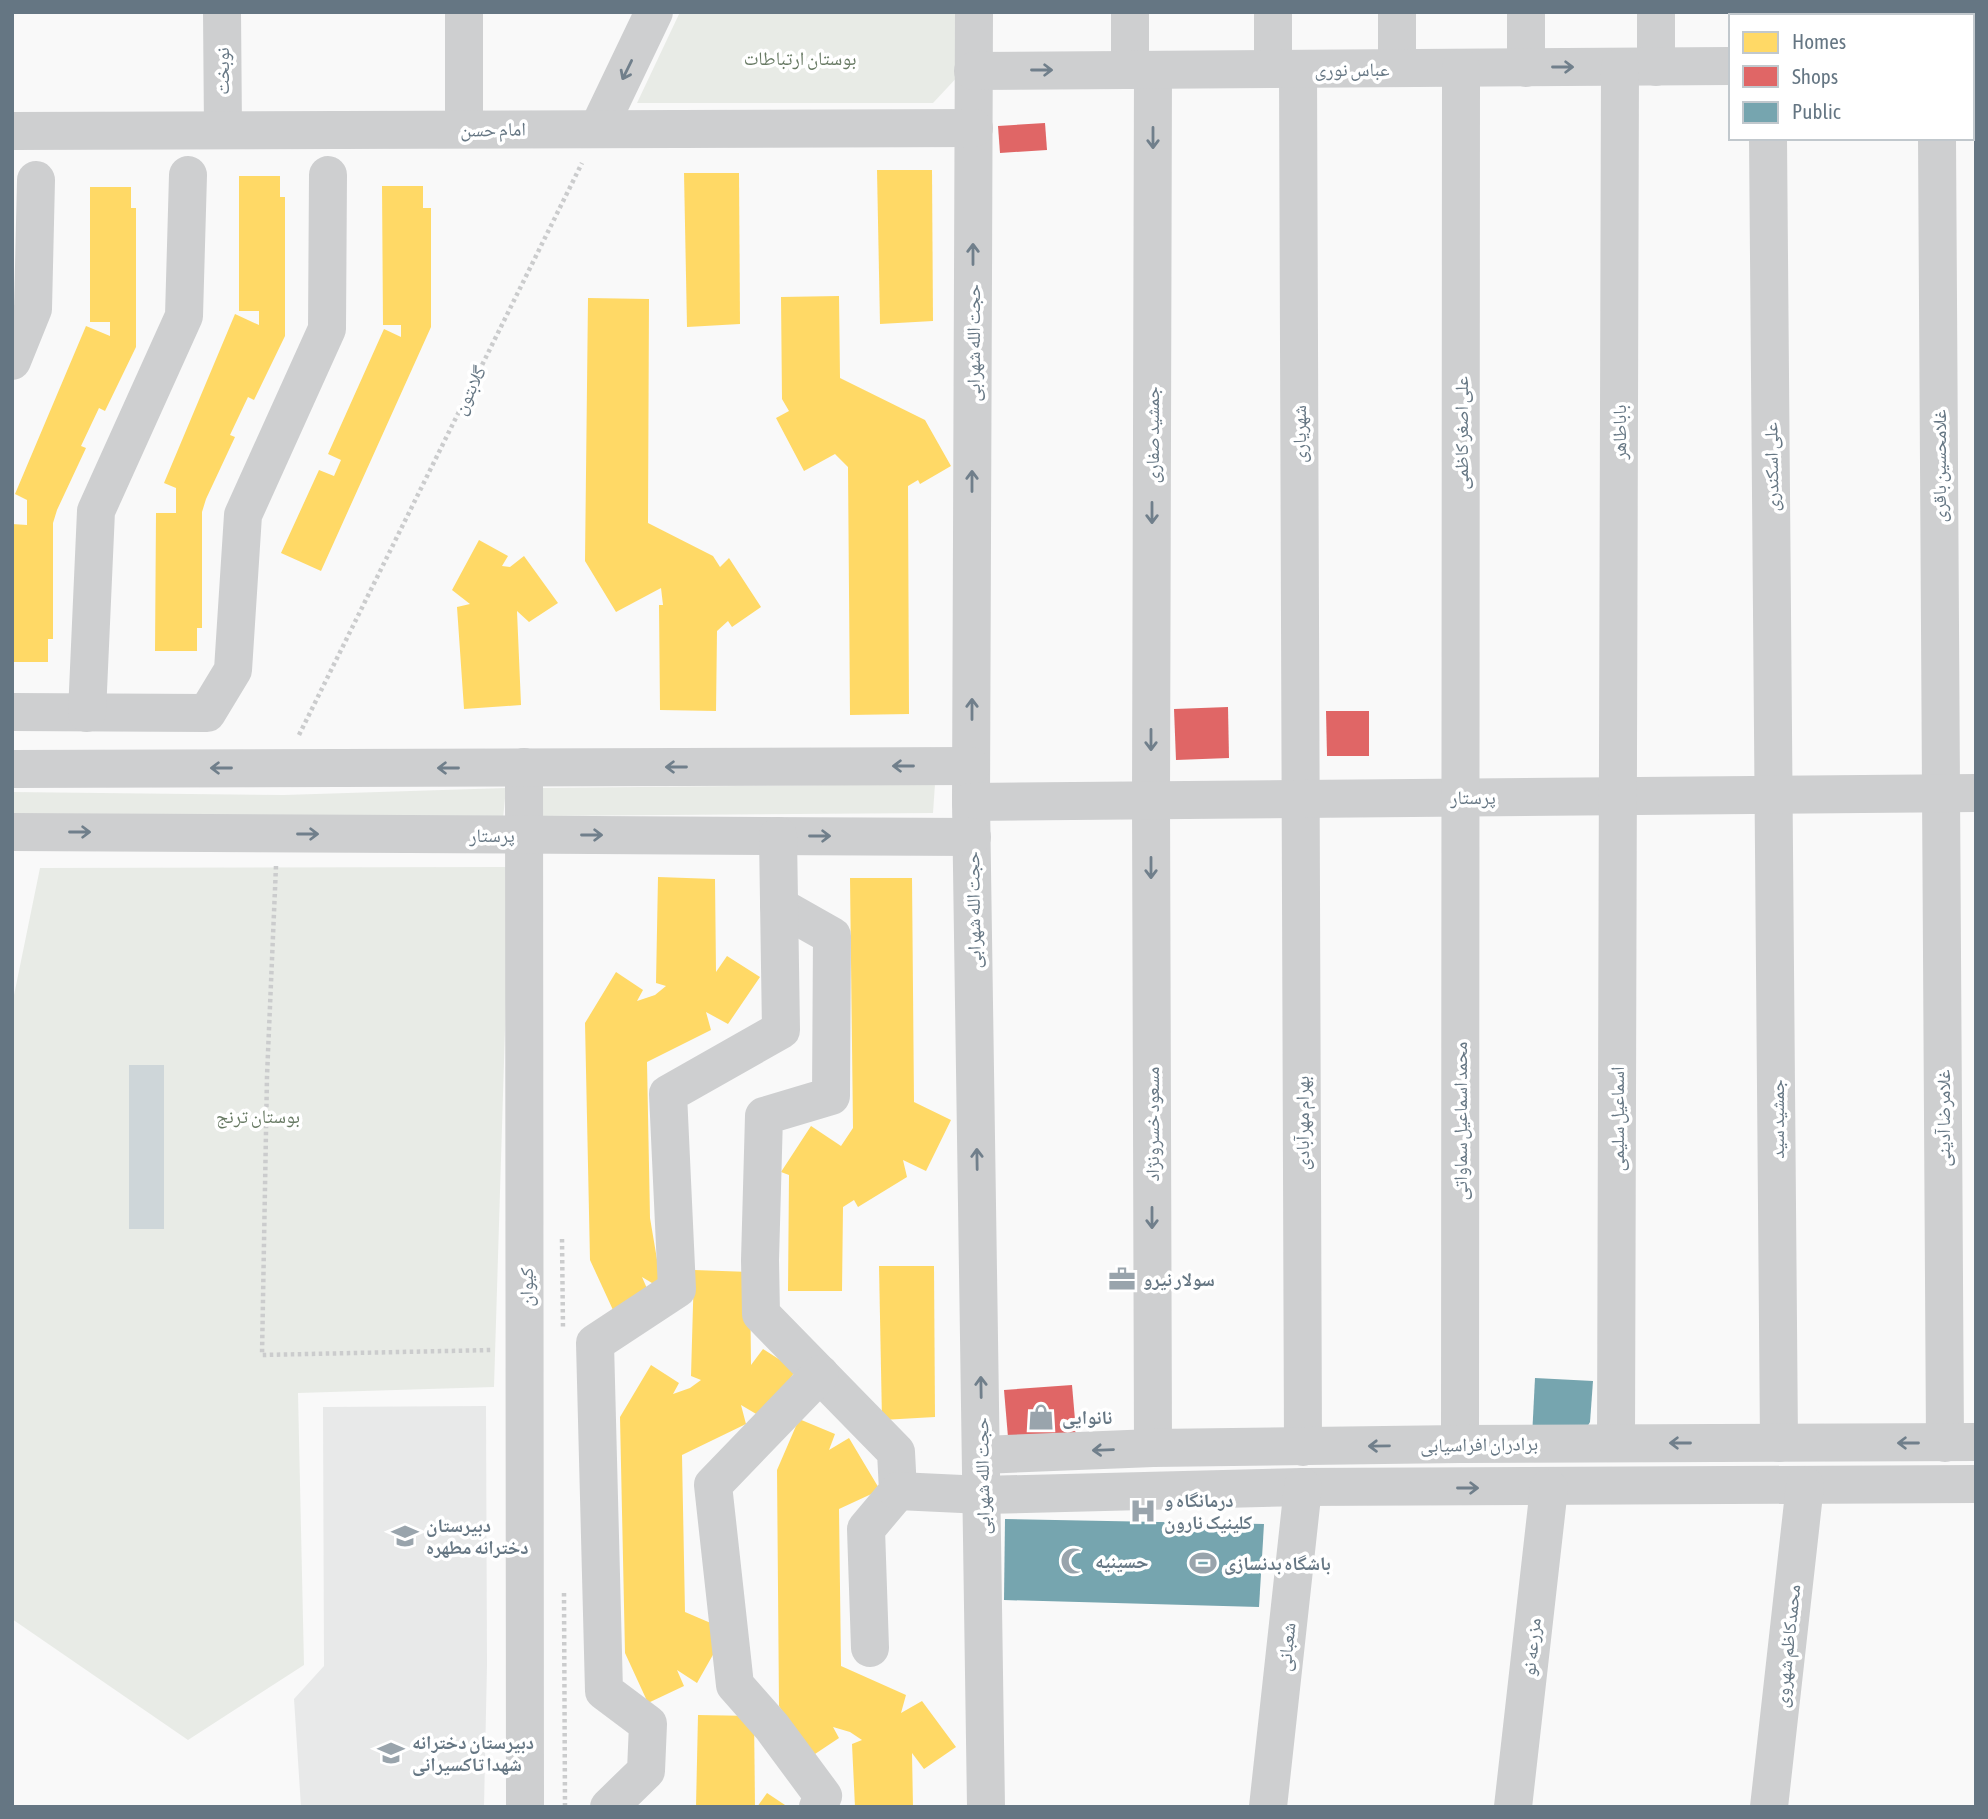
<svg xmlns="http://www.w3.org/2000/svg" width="1988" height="1819" viewBox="0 0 1988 1819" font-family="'Asap Condensed','Noto Naskh Arabic',sans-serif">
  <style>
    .built { fill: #e8e9e9 }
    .green { fill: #e8ebe6 }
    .water { fill: #ced6d9 }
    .homes { fill: #ffd966 }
    .shops { fill: #e06666 }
    .public { fill: #76a5af }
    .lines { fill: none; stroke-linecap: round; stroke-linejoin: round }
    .path { stroke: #cbcccd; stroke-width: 4.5; stroke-dasharray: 3.5 3.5; stroke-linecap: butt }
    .minor { stroke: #cecfd0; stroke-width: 38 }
    .oneway { stroke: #707f8b }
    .labels { text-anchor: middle; stroke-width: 7; stroke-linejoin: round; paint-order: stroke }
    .park-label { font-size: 19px; fill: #687a64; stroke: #fff }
    .street-label { font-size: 19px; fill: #657683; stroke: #fff }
    .poi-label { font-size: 19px; font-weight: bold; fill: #657683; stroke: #fff; text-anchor: start }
  </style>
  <rect width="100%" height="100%" fill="#f9f9f9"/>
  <path class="built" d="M486 1406 487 1665 484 1807H301L294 1699 324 1666 323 1407Z"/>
  <g class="green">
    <path d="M680 12H962V72L933 103H637Z"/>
    <path d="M935 784 933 813 542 816V788Z"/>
    <path d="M506 788 503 819H12V792L284 795Z"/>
    <path d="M510 867 494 1387 298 1393 304 1665 188 1740 12 1619V1005L40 868Z"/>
  </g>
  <rect class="water" x="129" y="1065" width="35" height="164"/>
  <g class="homes">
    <path d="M877 170H932L933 321 880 324Z"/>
    <path d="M684 173H739L740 324 687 327Z"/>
    <path d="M239 176H280V197H285V336L254 400 248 397 230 435 235 437 206 499 202 512V628H197V651H155L156 513H176V488L164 483 235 314 259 325V311H239Z"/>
    <path d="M382 186H423V208H431V327L321 571 281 553 319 470 334 476 341 460 328 454 384 329 401 337V325H383Z"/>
    <path d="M90 187H131V208H136V347L105 411 99 408 81 446 86 448 57 510 53 523V639H48V662H12V524L27 525V500L15 494 86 326 110 336V322H90Z"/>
    <path d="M839 296 840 378 925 420 951 466 920 484 918 480 908 486 909 714 850 715 848 467 835 454 804 471 776 418 789 411 782 399 781 297Z"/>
    <path d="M588 298 649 299 648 523 713 556 720 567 729 558 761 607 732 627 728 621 717 631 716 711 660 710 659 605H663L661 588 616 612 585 561Z"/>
    <path d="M479 540 508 556 502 566 510 567 524 556 558 603 529 622 517 611 521 705 464 709 457 607 470 604 452 590Z"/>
    <path d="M658 877 715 879 716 972 727 956 760 977 728 1024 706 1012 711 1030 647 1062 650 1218 662 1289 642 1277 649 1293 613 1310 590 1260 585 1023 616 972 643 990 637 1001 655 995 666 986 656 983Z"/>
    <path d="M850 878H912L914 1102 951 1120 926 1171 903 1160 907 1177 858 1207 854 1200 843 1207 842 1291H788L789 1175 781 1172 811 1126 841 1146 853 1128Z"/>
    <path d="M879 1266H934L935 1417 882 1420Z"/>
    <path d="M694 1270 750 1272 751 1365 763 1349 796 1370 763 1418 741 1405 746 1424 682 1455 685 1612 727 1630 697 1683 677 1670 684 1686 648 1703 625 1653 620 1417 651 1365 679 1383 673 1394 690 1388 701 1380 691 1376Z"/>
    <path d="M799 1419 835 1434 829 1450 849 1438 880 1490 839 1509 841 1666 906 1695 901 1713 922 1701 956 1747 924 1769 912 1753 913 1807H855L852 1744 862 1740 850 1732 833 1727 839 1738 812 1756 779 1706 777 1470Z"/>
    <path d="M698 1715 754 1716 755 1807H696Z"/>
    <path d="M767 1793 788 1807H757Z"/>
  </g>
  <g class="shops">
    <path d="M1045 123 1047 150 1000 153 998 126Z"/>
    <path d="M1228 707 1229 758 1176 760 1174 709Z"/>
    <path d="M1326 711H1369V756H1327Z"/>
    <path d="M1072 1385 1077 1443 1009 1449 1004 1390Z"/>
  </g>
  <g class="public">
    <path d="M1535 1378 1593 1381 1590 1422 1580 1439 1532 1437Z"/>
    <path d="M1005 1519 1264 1524 1259 1607 1004 1600Z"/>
  </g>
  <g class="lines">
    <g class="path">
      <path d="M299 735 582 163"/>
      <path d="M276 866 267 1076 262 1355 492 1350"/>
      <path d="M562 1239 563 1329"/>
      <path d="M564 1593 565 1807"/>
    </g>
    <g class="minor">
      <path d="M222 12 223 130"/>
      <path d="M464 12V129"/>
      <path d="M974 12 971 802 986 1807"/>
      <path d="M1273 12V69"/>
      <path d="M1397 12V68"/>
      <path d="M1789 12V16"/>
      <path d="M1936 12V16"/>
      <path d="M1972 65H1976"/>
      <path d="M1656 67V12"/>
      <path d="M1526 68V12"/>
      <path d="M1298 69 1303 1447"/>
      <path d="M1130 70V12"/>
      <path d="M1153 70 1151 800 1153 1448"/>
      <path d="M973 71 1731 66"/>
      <path d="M599 127 654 12"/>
      <path d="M12 131 974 128"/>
      <path d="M1768 138 1779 1443"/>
      <path d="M1937 138 1945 1443"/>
      <path d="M12 361 33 309 36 180"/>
      <path d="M12 712 207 713 233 670 243 515 327 329 328 175"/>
      <path d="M87 713 96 511 184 316 188 175"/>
      <path d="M524 767 525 1807"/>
      <path d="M12 769 971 766"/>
      <path d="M971 802 1976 793"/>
      <path d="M12 832 972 837"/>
      <path d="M779 906 832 936 831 1096 764 1116 760 1260 761 1314 896 1452 898 1491 866 1529 870 1648"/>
      <path d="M1616 1443 1620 67"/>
      <path d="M1460 1444 1461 68"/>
      <path d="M982 1455 1153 1448 1460 1444 1976 1442"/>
      <path d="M898 1491 983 1495 1303 1487 1976 1484"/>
      <path d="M609 1807 646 1771 648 1724 604 1691 595 1343 677 1289 668 1094 781 1030 778 836"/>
      <path d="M818 1807 823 1796 772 1727 735 1685 713 1485 820 1374"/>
      <path d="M1268 1807 1303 1487"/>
      <path d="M1513 1807 1549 1488"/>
      <path d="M1769 1807 1805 1485"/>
    </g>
  </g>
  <defs><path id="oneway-shaft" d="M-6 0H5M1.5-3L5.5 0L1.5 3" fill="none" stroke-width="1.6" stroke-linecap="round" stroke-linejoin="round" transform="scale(1.75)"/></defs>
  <g class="oneway">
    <use href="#oneway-shaft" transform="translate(1563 67)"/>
    <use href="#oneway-shaft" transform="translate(627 70) rotate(116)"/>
    <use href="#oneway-shaft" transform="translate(1042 70)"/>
    <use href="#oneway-shaft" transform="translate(1153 138) rotate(90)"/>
    <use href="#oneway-shaft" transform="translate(973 254) rotate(-90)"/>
    <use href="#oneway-shaft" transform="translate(972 481) rotate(-90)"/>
    <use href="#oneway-shaft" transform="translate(1152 513) rotate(90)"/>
    <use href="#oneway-shaft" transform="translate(972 709) rotate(-90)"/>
    <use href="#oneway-shaft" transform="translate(1151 740) rotate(90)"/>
    <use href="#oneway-shaft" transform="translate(903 766) rotate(180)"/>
    <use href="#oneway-shaft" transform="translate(676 767) rotate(180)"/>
    <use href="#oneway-shaft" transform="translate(221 768) rotate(180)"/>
    <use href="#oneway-shaft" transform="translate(448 768) rotate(180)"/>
    <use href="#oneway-shaft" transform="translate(80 832)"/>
    <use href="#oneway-shaft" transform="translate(308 834)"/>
    <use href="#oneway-shaft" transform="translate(592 835)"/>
    <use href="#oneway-shaft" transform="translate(820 836)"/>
    <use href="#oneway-shaft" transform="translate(1151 868) rotate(90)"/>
    <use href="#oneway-shaft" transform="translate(977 1159) rotate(-91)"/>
    <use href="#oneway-shaft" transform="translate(1152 1218) rotate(90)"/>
    <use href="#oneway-shaft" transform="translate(981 1387) rotate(-91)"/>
    <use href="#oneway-shaft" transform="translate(1680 1443) rotate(-180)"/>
    <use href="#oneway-shaft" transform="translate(1908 1443) rotate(-180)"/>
    <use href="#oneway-shaft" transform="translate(1379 1446) rotate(179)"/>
    <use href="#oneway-shaft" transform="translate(1103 1450) rotate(178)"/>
    <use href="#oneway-shaft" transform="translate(1468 1488)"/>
  </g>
  <defs>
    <g id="office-bare" transform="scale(2.1)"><path d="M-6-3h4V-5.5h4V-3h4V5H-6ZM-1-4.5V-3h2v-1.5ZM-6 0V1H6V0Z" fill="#99a4ac" stroke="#fff" stroke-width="2.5" paint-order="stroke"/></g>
    <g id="shop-bare" transform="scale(2.1)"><path d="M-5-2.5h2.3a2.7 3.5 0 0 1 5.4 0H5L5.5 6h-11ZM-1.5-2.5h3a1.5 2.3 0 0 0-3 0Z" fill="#99a4ac" stroke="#fff" stroke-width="2.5" paint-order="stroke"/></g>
    <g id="hospital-bare" transform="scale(2.1)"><path d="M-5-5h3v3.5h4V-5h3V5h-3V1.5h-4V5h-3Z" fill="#99a4ac" stroke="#fff" stroke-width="2.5" paint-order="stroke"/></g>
    <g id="school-bare" transform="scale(2.1)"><path d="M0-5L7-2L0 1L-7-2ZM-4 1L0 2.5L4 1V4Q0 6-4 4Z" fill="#99a4ac" stroke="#fff" stroke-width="2.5" paint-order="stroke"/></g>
    <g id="mosque-bare" transform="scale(2.1)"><path d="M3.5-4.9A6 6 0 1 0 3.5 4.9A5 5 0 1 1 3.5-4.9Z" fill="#99a4ac" stroke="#fff" stroke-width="2.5" paint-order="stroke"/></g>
    <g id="stadium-bare" transform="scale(2.1)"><path d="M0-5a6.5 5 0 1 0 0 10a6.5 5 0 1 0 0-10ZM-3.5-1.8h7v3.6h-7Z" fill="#99a4ac" stroke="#fff" stroke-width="2.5" paint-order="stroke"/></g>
  </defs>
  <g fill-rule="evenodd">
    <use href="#office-bare" x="1122" y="1279"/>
    <use href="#shop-bare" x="1041" y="1417"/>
    <use href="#hospital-bare" x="1143" y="1511"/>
    <use href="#school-bare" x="405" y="1536"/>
    <use href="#mosque-bare" x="1074" y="1561"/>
    <use href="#stadium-bare" x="1203" y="1563"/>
    <use href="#school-bare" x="391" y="1753"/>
  </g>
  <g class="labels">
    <g class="park-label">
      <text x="800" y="65">بوستان ارتباطات</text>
      <text x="258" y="1123">بوستان ترنج</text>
    </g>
    <g class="street-label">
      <text x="1352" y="76">عباس نوری</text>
      <text transform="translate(222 71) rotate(-90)" y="7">نوبخت</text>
      <text transform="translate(493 129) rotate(-1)" y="7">امام حسن</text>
      <text transform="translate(973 343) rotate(-90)" y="7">حجت الله شهرابی</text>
      <text transform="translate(469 390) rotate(-64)" y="7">گلابتون</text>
      <text transform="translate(1619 432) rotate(-90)" y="7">باباطاهر</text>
      <text transform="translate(1461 433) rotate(-90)" y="7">علی اصغر کاظمی</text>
      <text transform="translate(1299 434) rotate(-90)" y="7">شهریاری</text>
      <text transform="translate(1152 435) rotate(-90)" y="7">جمشید صفاری</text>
      <text transform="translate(1939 466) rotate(-90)" y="7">غلامحسین باقری</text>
      <text transform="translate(1771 467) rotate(-91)" y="7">علی اسکندری</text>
      <text x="1473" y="804">پرستار</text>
      <text x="492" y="842">پرستار</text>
      <text transform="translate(973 910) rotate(-91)" y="7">حجت الله شهرابی</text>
      <text transform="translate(1943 1118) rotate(-90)" y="7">غلامرضا آدینی</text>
      <text transform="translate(1617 1119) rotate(-90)" y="7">اسماعیل سلیمی</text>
      <text transform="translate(1777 1119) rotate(-90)" y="7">جمشید سید</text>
      <text transform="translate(1460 1121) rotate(-90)" y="7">محمد اسماعیل سماواتی</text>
      <text transform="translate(1302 1123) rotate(-90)" y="7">بهرام مهرآبادی</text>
      <text transform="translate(1152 1124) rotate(-90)" y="7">مسعود خسرونژاد</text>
      <text transform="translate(526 1287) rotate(-90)" y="7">کیوان</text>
      <text transform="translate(1479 1444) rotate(-1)" y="7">برادران افراسیابی</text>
      <text transform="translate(982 1476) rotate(-91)" y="7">حجت الله شهرابی</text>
      <text transform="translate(1787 1646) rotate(-84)" y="7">محمدکاظم شهروی</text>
      <text transform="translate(1286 1647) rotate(-84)" y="7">شعبانی</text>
      <text transform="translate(1531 1647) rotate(-84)" y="7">مزرعه نو</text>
    </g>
    <g class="poi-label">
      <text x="1143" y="1286">سولار نیرو</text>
      <text x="1062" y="1424">نانوایی</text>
      <text x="1164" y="1507">درمانگاه و<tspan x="1164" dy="22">کلینیک نارون</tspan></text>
      <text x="426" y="1532">دبیرستان<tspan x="426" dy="22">دخترانه مطهره</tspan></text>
      <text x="1095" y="1568">حسینیه</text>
      <text x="1224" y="1570">باشگاه بدنسازی</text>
      <text x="412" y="1749">دبیرستان دخترانه<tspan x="412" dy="22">شهدا تاکسیرانی</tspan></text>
    </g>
  </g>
  <rect width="1988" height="1819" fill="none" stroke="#657683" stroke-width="28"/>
  <rect x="1729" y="14" width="245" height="126" fill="#ffffff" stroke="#c1c8cd" stroke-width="2"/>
  <rect x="1743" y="32" width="35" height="21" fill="#ffd966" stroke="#c1c8cd" stroke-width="2"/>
  <text x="1792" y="49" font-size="21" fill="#657683">Homes</text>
  <rect x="1743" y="66" width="35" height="21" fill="#e06666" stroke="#c1c8cd" stroke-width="2"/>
  <text x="1792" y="84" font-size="21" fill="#657683">Shops</text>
  <rect x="1743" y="102" width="35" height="21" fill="#76a5af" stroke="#c1c8cd" stroke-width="2"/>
  <text x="1792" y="119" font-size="21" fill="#657683">Public</text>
</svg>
